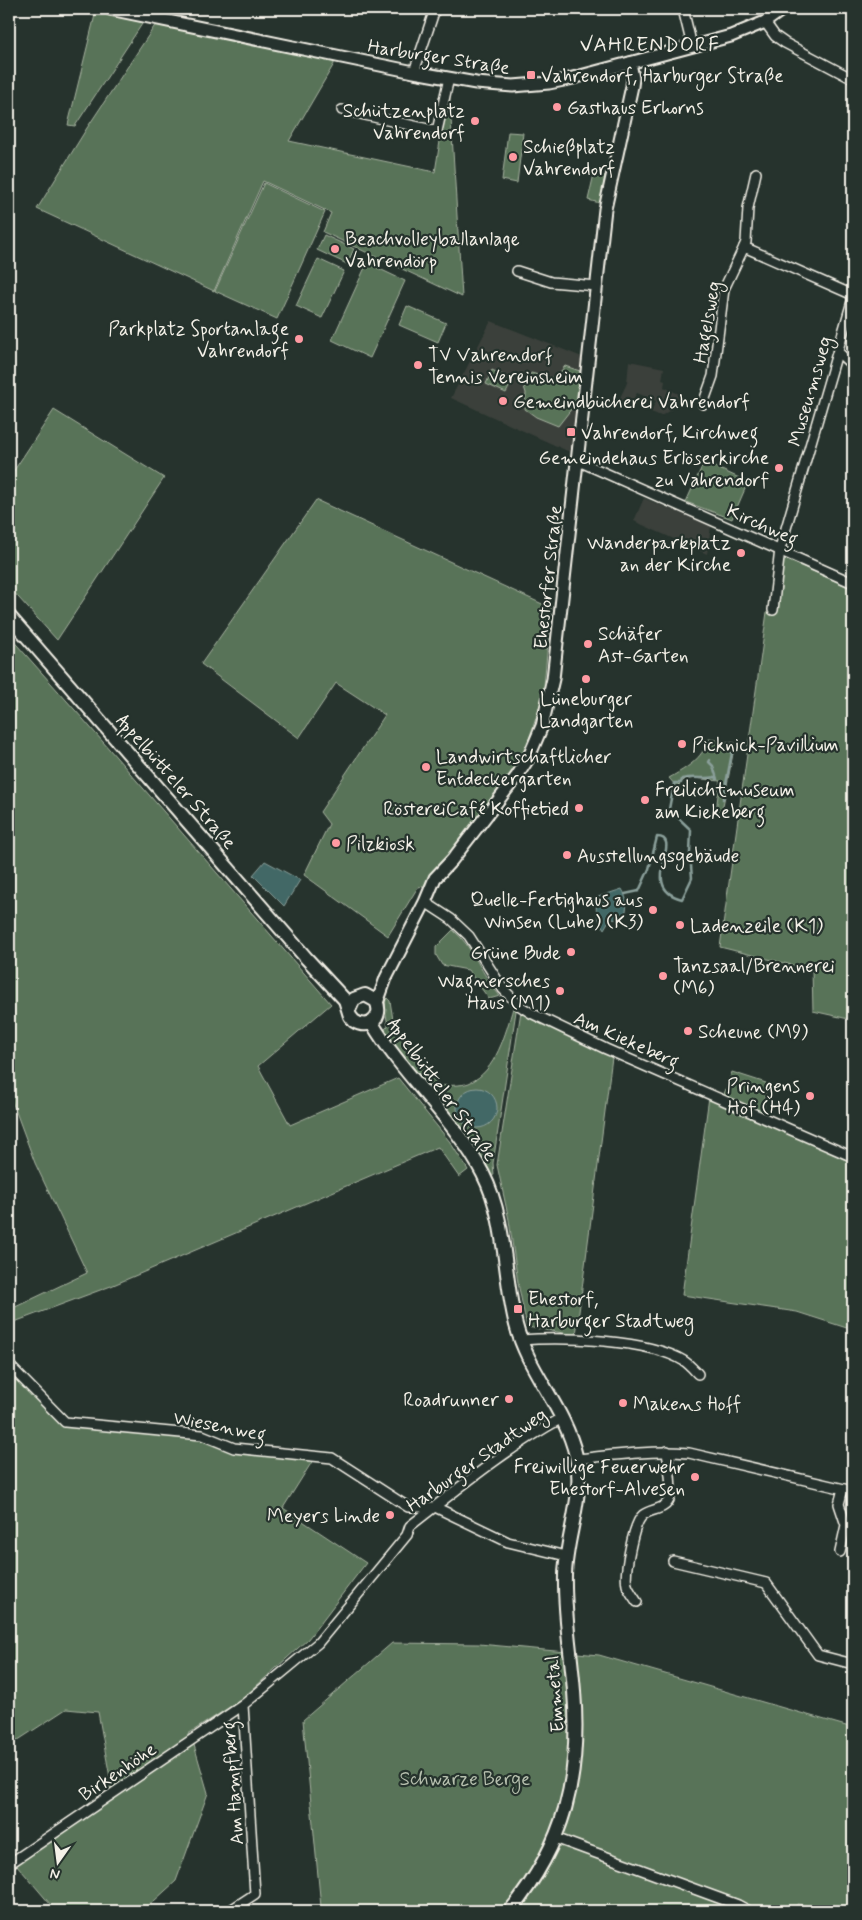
<svg xmlns="http://www.w3.org/2000/svg" width="862" height="1920" viewBox="0 0 862 1920" font-family="Mynerve,sans-serif">
  <style>
    .built { fill: #3b403b }
    .green { fill: #597358; stroke: #a6b2a0 }
    .water { fill: #436866; stroke: #8a9f9a }
    .lines { fill: none; stroke-linecap: round; stroke-linejoin: round }
    .stream { stroke: #8a9f9a; stroke-width: 2.5 }
    .minor-casing { stroke: #f4f1e8; stroke-width: 12 }
    .tertiary-casing { stroke: #f4f1e8; stroke-width: 15 }
    .secondary-casing { stroke: #f4f1e8; stroke-width: 16 }
    .minor { stroke: #26332d; stroke-width: 9 }
    .tertiary { stroke: #26332d; stroke-width: 11 }
    .secondary { stroke: #26332d; stroke-width: 12 }
    .poi-dot { fill: #ff9aa2; stroke: #26332d; stroke-width: 2 }
    .labels { text-anchor: middle; stroke-width: 4.5; stroke-linejoin: round; paint-order: stroke }
    .street-label { font-size: 19px; fill: #f4f1e8; stroke: #26332d }
    .poi-label { font-size: 19px; fill: #f4f1e8; stroke: #26332d; text-anchor: start }
    .park-label { font-size: 19px; fill: #b6bfae; stroke: #26332d }
    .quarter-label { font-size: 21px; letter-spacing: 1px; fill: #f4f1e8; stroke: #26332d }
  </style>
  <rect width="100%" height="100%" fill="#26332d"/>
  <filter id="ink" filterUnits="userSpaceOnUse"><feTurbulence type="fractalNoise" baseFrequency=".02" numOctaves="2"/><feDisplacementMap in="SourceGraphic" scale="10" xChannelSelector="R" yChannelSelector="G"/><feConvolveMatrix kernelMatrix="1 2 1 2 8 2 1 2 1" color-interpolation-filters="sRGB"/></filter>
  <g filter="url(#ink)">
    <g class="built">
      <path d="M491 321 582 357 572 453 451 398Z"/>
      <path d="M629 361 664 368 662 380 665 381 664 387 683 396 670 405 672 409 661 416 651 412 656 401 637 393 633 400 627 397 623 407 617 404 627 383Z"/>
      <path d="M644 498 711 526 707 554 634 521Z"/>
    </g>
    <g class="green">
      <path d="M66 9H86L140 20 142 24 75 126 68 125 95 15Z"/>
      <path d="M156 24 334 58V64L289 141 435 172 449 86 462 297 323 232 331 213 263 181 214 291 37 209 87 128Z"/>
      <path d="M508 132 523 133 517 183 502 180Z"/>
      <path d="M594 174 605 176 600 203 588 200Z"/>
      <path d="M264 183 325 212 277 319 215 291Z"/>
      <path d="M324 235 354 249 347 264 317 250Z"/>
      <path d="M318 259 344 271 322 318 296 306Z"/>
      <path d="M367 263 405 281 370 358 332 340Z"/>
      <path d="M407 306 446 323 438 342 399 325Z"/>
      <path d="M565 366 580 371 576 403 558 426 536 417 525 409 526 393 524 387 531 373 550 378 556 377Z"/>
      <path d="M492 370 513 380 506 393 486 384Z"/>
      <path d="M54 410 164 478 57 640 9 587V478Z"/>
      <path d="M704 462 748 482 732 519 686 502Z"/>
      <path d="M316 500 551 608 543 697 524 754 496 794 434 874 429 876 424 886 418 887 388 936 304 875 329 824 320 812 385 715 336 683 299 738 201 664Z"/>
      <path d="M783 558 853 589V1020L813 1011 812 970 720 947 767 612 775 614Z"/>
      <path d="M9 636 83 719 331 1004 258 1066 290 1125 398 1078 450 1142 468 1170 459 1177 438 1147 111 1286 9 1324V1310L87 1273 35 1163 9 1093Z"/>
      <path d="M709 739 735 743 722 811 716 810 720 781 695 778 684 780 675 789 676 786 669 778C688 767 701 760 709 739Z"/>
      <path d="M453 930C474 947 481 975 500 996L489 999 468 970 442 965 436 955V947Z"/>
      <path d="M386 997 390 1001 394 1026 439 1086C448 1085 461 1086 469 1083 496 1072 506 1032 513 1008L516 1011 493 1163 494 1175 488 1176 384 1030 388 1026 385 1009Z"/>
      <path d="M521 1011 545 1025 612 1057 576 1335 527 1327 518 1283 509 1220 497 1165Z"/>
      <path d="M732 1072 766 1083 763 1118 722 1100Z"/>
      <path d="M709 1097 853 1163V1330L797 1312 682 1295Z"/>
      <path d="M9 1371 60 1424 198 1435 230 1449 315 1457 283 1508 366 1563 308 1639 242 1699 188 1734 194 1745 208 1793 176 1881 143 1911H56L16 1864 103 1803 111 1783 98 1712 66 1709 9 1746Z"/>
      <path d="M392 1643 479 1644 599 1655 853 1728V1911H840L797 1904 796 1911H317L321 1907 303 1720Z"/>
    </g>
    <g class="water">
      <path d="M265 861 300 880 284 906 253 875Z"/>
      <path d="M622 889C628 899 628 909 623 920L610 919 604 929C597 917 594 910 598 897Z"/>
      <circle cx="477" cy="1108" r="20"/>
    </g>
    <g class="lines">
      <g class="stream">
        <path d="M716 748 722 742 728 744 732 753 723 799"/>
        <path d="M625 894 639 891 649 869 657 837C685 837 637 888 682 899L692 878 690 853 691 830 669 809 674 783H681L682 779C695 776 704 780 716 777L717 779 713 766 709 762 710 760"/>
      </g>
      <g class="minor-casing">
        <g id="minor">
          <path d="M683 9 692 46"/>
          <path d="M765 22 775 36 785 43 853 79"/>
          <path d="M414 72 435 9"/>
          <path d="M342 110 437 131 449 78"/>
          <path d="M744 247 746 242 748 208 756 173"/>
          <path d="M517 271 551 282 596 286"/>
          <path d="M838 352 853 366"/>
          <path d="M703 404 713 376 724 289 744 247 853 295"/>
          <path d="M576 460 853 583"/>
          <path d="M773 610 780 549 853 298"/>
          <path d="M425 902 451 919 469 936 503 989 520 1006 531 1013 606 1049 853 1157"/>
          <path d="M520 1340C563 1337 648 1339 684 1361 689 1364 694 1370 698 1374"/>
          <path d="M9 1365 65 1422 202 1435 234 1448 332 1458 408 1507H435L508 1542 566 1556"/>
          <path d="M577 1459C614 1455 651 1450 689 1453L853 1491"/>
          <path d="M840 1552 846 1525 839 1504 843 1489"/>
          <path d="M673 1561 766 1583 818 1655 853 1664"/>
          <path d="M637 1602C634 1597 629 1591 627 1585 624 1574 633 1523 643 1515 652 1508 666 1511 670 1497 673 1486 668 1463 667 1451"/>
          <path d="M555 1838 738 1905 749 1911"/>
          <path d="M9 1864 243 1705"/>
          <path d="M229 1911 255 1894 243 1705 318 1643 407 1535 410 1526C459 1488 507 1448 562 1418"/>
        </g>
      </g>
      <g class="tertiary-casing">
        <g id="tertiary">
          <path d="M110 9 414 72 476 83 513 86 549 83 569 79 731 36 765 22 783 9"/>
          <path d="M377 1003 386 978 425 902 435 878 452 860 517 776 528 759 542 726 553 679 605 209 632 86 633 78 630 63"/>
        </g>
      </g>
      <g class="secondary-casing">
        <g id="secondary">
          <path d="M9 616 307 959 345 1000 350 1016 354 1021C369 1031 384 1017 376 1001L365 995 354 999 349 1010"/>
          <path d="M372 1023C404 1077 454 1118 483 1174 507 1221 503 1275 516 1325 528 1372 565 1408 576 1456 585 1496 566 1536 565 1575 564 1614 571 1652 574 1691 581 1777 565 1843 510 1911"/>
        </g>
      </g>
      <use href="#minor" class="minor"/>
      <use href="#tertiary" class="tertiary"/>
      <use href="#secondary" class="secondary"/>
    </g>
  </g>
  <g class="poi-dot">
    <rect x="526" y="70" width="10" height="10" rx="2.5"/>
    <circle cx="557" cy="107" r="5"/>
    <circle cx="475" cy="121" r="5"/>
    <circle cx="513" cy="157" r="5"/>
    <circle cx="335" cy="249" r="5"/>
    <circle cx="299" cy="339" r="5"/>
    <circle cx="418" cy="365" r="5"/>
    <circle cx="503" cy="401" r="5"/>
    <rect x="566" y="427" width="10" height="10" rx="2.5"/>
    <circle cx="779" cy="468" r="5"/>
    <circle cx="741" cy="553" r="5"/>
    <circle cx="588" cy="644" r="5"/>
    <circle cx="586" cy="679" r="5"/>
    <circle cx="682" cy="744" r="5"/>
    <circle cx="426" cy="767" r="5"/>
    <circle cx="645" cy="800" r="5"/>
    <circle cx="579" cy="808" r="5"/>
    <circle cx="336" cy="843" r="5"/>
    <circle cx="567" cy="855" r="5"/>
    <circle cx="653" cy="910" r="5"/>
    <circle cx="680" cy="925" r="5"/>
    <circle cx="571" cy="952" r="5"/>
    <circle cx="663" cy="976" r="5"/>
    <circle cx="560" cy="991" r="5"/>
    <circle cx="688" cy="1031" r="5"/>
    <circle cx="810" cy="1096" r="5"/>
    <rect x="513" y="1304" width="10" height="10" rx="2.5"/>
    <circle cx="509" cy="1399" r="5"/>
    <circle cx="623" cy="1403" r="5"/>
    <circle cx="695" cy="1477" r="5"/>
    <circle cx="390" cy="1515" r="5"/>
  </g>
  <g class="labels">
    <g class="street-label">
      <text transform="translate(439 56) rotate(9)" y="7">Harburger Straße</text>
      <text transform="translate(706 322) rotate(-80)" y="7">Hagelsweg</text>
      <text transform="translate(809 391) rotate(-74)" y="7">Museumsweg</text>
      <text transform="translate(763 524) rotate(24)" y="7">Kirchweg</text>
      <text transform="translate(547 577) rotate(-84)" y="7">Ehestorfer Straße</text>
      <text transform="translate(177 781) rotate(49)" y="7">Appelbütteler Straße</text>
      <text transform="translate(627 1039) rotate(24)" y="7">Am Kiekeberg</text>
      <text transform="translate(443 1089) rotate(54)" y="7">Appelbütteler Straße</text>
      <text transform="translate(220 1425) rotate(11)" y="7">Wiesenweg</text>
      <text transform="translate(476 1459) rotate(-35)" y="7">Harburger Stadtweg</text>
      <text transform="translate(554 1694) rotate(-94)" y="7">Emmetal</text>
      <text transform="translate(117 1771) rotate(-34)" y="7">Birkenhöhe</text>
      <text transform="translate(232 1783) rotate(-94)" y="7">Am Hampfberg</text>
    </g>
    <g class="poi-label">
      <text x="541" y="82">Vahrendorf, Harburger Straße</text>
      <text x="567" y="114">Gasthaus Erhorns</text>
      <text x="465" y="117" text-anchor="end">Schützenplatz<tspan x="465" dy="22">Vahrendorf</tspan></text>
      <text x="523" y="153">Schießplatz<tspan x="523" dy="22">Vahrendorf</tspan></text>
      <text x="345" y="245">Beachvolleyballanlage<tspan x="345" dy="22">Vahrendörp</tspan></text>
      <text x="289" y="335" text-anchor="end">Parkplatz Sportanlage<tspan x="289" dy="22">Vahrendorf</tspan></text>
      <text x="428" y="361">TV Vahrendorf<tspan x="428" dy="22">Tennis Vereinsheim</tspan></text>
      <text x="513" y="408">Gemeindbücherei Vahrendorf</text>
      <text x="581" y="439">Vahrendorf, Kirchweg</text>
      <text x="769" y="464" text-anchor="end">Gemeindehaus Erlöserkirche<tspan x="769" dy="22">zu Vahrendorf</tspan></text>
      <text x="731" y="549" text-anchor="end">Wanderparkplatz<tspan x="731" dy="22">an der Kirche</tspan></text>
      <text x="598" y="640">Schäfer<tspan x="598" dy="22">Ast-Garten</tspan></text>
      <text x="586" y="705" text-anchor="middle">Lüneburger<tspan x="586" dy="22">Landgarten</tspan></text>
      <text x="692" y="751">Picknick-Pavillium</text>
      <text x="436" y="763">Landwirtschaftlicher<tspan x="436" dy="22">Entdeckergarten</tspan></text>
      <text x="655" y="796">Freilichtmuseum<tspan x="655" dy="22">am Kiekeberg</tspan></text>
      <text x="569" y="815" text-anchor="end">RöstereiCafé Koffietied</text>
      <text x="346" y="850">Pilzkiosk</text>
      <text x="577" y="862">Ausstellungsgebäude</text>
      <text x="643" y="906" text-anchor="end">Quelle-Fertighaus aus<tspan x="643" dy="22">Winsen (Luhe) (K3)</tspan></text>
      <text x="690" y="932">Ladenzeile (K1)</text>
      <text x="561" y="959" text-anchor="end">Grüne Bude</text>
      <text x="673" y="972">Tanzsaal/Brennerei<tspan x="673" dy="22">(M6)</tspan></text>
      <text x="550" y="987" text-anchor="end">Wagnersches<tspan x="550" dy="22">Haus (M1)</tspan></text>
      <text x="698" y="1038">Scheune (M9)</text>
      <text x="800" y="1092" text-anchor="end">Pringens<tspan x="800" dy="22">Hof (H4)</tspan></text>
      <text x="528" y="1305">Ehestorf,<tspan x="528" dy="22">Harburger Stadtweg</tspan></text>
      <text x="499" y="1406" text-anchor="end">Roadrunner</text>
      <text x="633" y="1410">Makens Hoff</text>
      <text x="685" y="1473" text-anchor="end">Freiwillige Feuerwehr<tspan x="685" dy="22">Ehestorf-Alvesen</tspan></text>
      <text x="380" y="1522" text-anchor="end">Meyers Linde</text>
    </g>
    <g class="park-label">
      <text x="465" y="1785">Schwarze Berge</text>
    </g>
    <g class="quarter-label">
      <text x="650" y="51">VAHRENDORF</text>
    </g>
  </g>
  <rect width="862" height="1920" fill="none" stroke="#26332d" stroke-width="30"/>
  <rect x="15" y="15" width="832" height="1890" fill="none" stroke="#f4f1e8" stroke-width="2" filter="url(#ink)"/>
  <g transform="translate(58 1862) rotate(194)" stroke="#26332d" stroke-width="4" paint-order="stroke">
  <path d="M0-4L9 19L0 12L-9 19Z" fill="#f4f1e8"/>
  <text y="-8" font-size="14" font-weight="bold" text-anchor="middle" fill="#f4f1e8">N</text>
  </g>
</svg>
